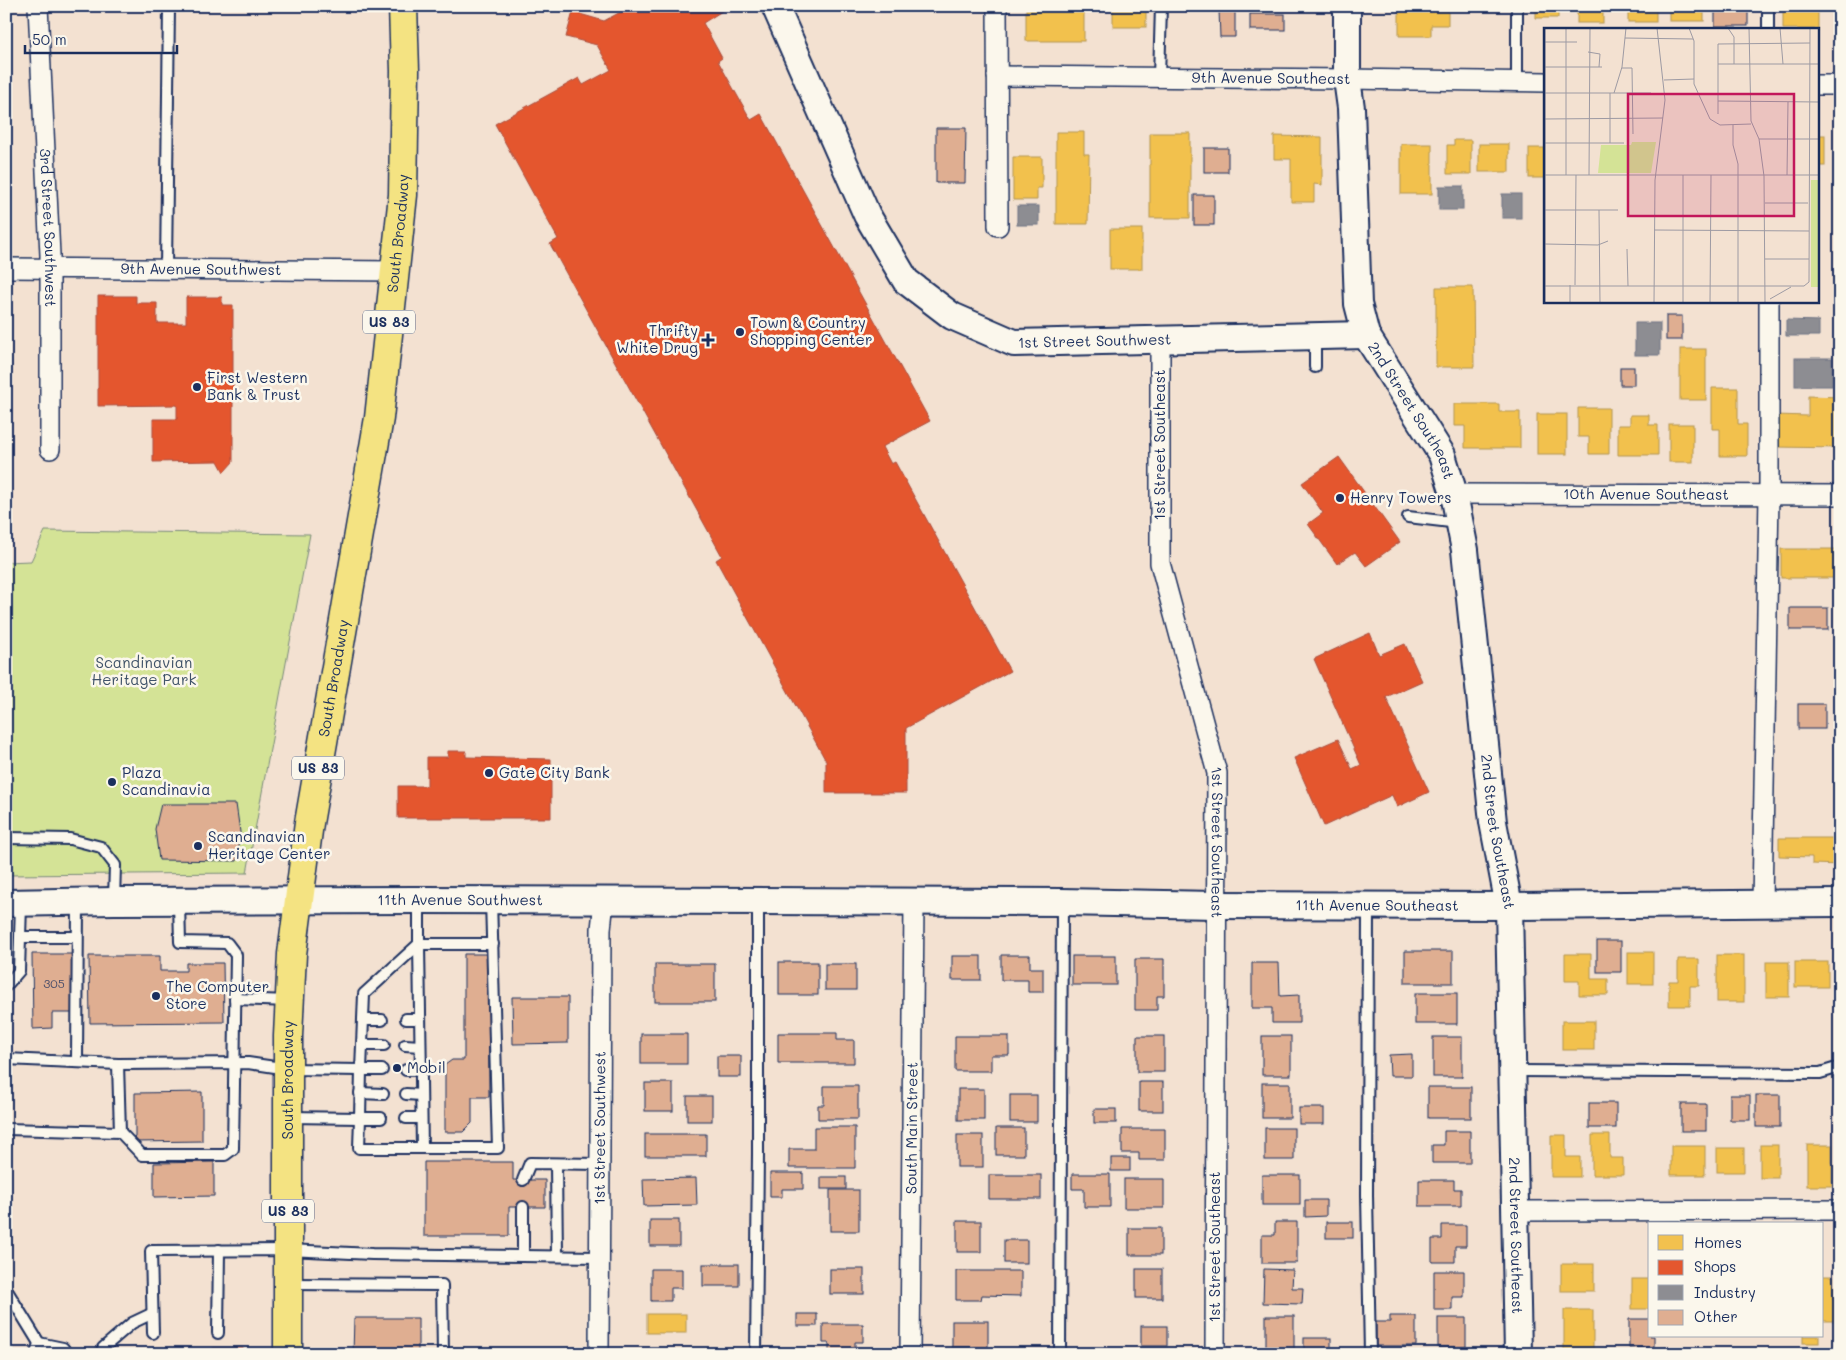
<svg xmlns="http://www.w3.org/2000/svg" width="1846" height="1360" viewBox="0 0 1846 1360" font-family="Mali,sans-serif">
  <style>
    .green { fill: #d4e396; stroke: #78897a }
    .homes { fill: #f2c14e; stroke: #b29553 }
    .shops { fill: #e4572e; stroke: #a84b3c }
    .industry { fill: #8d8d92; stroke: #6b7182 }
    .building { fill: #dfae91; stroke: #1b2f5e }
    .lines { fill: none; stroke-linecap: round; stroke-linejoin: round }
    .lane-casing { stroke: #1b2f5e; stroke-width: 14 }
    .street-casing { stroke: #1b2f5e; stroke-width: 22 }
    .secondary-casing { stroke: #1b2f5e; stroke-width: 30 }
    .primary-casing { stroke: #1b2f5e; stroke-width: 31 }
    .lane { stroke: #fbf7ec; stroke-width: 10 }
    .street { stroke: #fbf7ec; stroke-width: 19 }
    .secondary { stroke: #fbf7ec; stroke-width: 26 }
    .primary { stroke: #f4e382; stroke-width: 28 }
    .poi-dot { fill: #1b2f5e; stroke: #fbf7ec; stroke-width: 2 }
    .labels { text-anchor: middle; stroke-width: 5; stroke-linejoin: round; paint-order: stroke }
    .number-label { font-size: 12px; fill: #4c4f6b }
    .shield { fill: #fbf7ec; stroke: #5e6b89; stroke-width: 1 }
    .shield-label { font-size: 14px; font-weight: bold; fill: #1b2f5e }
    .street-label { font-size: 15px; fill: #1b2f5e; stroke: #fbf7ec }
    .poi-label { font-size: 15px; fill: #1b2f5e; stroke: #fbf7ec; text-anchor: start }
    .park-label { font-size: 15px; fill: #405369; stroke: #fbf7ec }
    .inset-road { fill: none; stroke: #9d9aa3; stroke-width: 1 }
    .view { fill: #c2185b; fill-opacity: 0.15; stroke: #c2185b; stroke-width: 2.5 }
    .inset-edge { fill: none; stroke: #1b2f5e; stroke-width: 2.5 }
  </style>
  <rect width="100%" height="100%" fill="#f3e1d1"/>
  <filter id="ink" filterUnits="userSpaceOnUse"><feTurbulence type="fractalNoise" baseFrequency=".02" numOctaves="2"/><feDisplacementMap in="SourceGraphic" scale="10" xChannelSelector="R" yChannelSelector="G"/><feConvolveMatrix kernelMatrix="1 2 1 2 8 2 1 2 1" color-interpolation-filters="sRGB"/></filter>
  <g filter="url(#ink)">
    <path class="green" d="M45 531 310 534 247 873 6 875V562L31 561Z"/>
    <g class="homes">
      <rect x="1113" y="6" width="33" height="21"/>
      <rect x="1536" y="6" width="22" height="12"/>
      <rect x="1577" y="6" width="26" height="17"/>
      <rect x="1628" y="6" width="28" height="16"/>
      <rect x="1669" y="6" width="35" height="15"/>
      <path d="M1783 6H1818V32L1817 29H1783Z"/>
      <path d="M1399 7H1448V25H1431V36H1399Z"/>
      <rect x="1026" y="9" width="58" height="32"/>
      <path d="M1056 132H1084V154H1089L1088 224H1056Z"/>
      <rect x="1150" y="133" width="40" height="85"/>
      <rect x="1817" y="135" width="8" height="31"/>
      <path d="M1274 136 1322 137V185L1314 184V202H1291V159H1274Z"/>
      <path d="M1454 140H1471V174H1447V145H1454Z"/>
      <rect x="1401" y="144" width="31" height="50"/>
      <rect x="1479" y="144" width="30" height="28"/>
      <rect x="1529" y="148" width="16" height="30"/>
      <path d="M1013 157H1042V188H1037V200H1013Z"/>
      <rect x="1110" y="229" width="32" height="40"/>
      <path d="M1436 287H1473L1474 367H1436Z"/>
      <rect x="1680" y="349" width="26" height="51"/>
      <path d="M1712 388H1738V424H1747V456H1720V429H1712Z"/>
      <path d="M1808 396 1840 397V448L1776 447V415L1808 416Z"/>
      <path d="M1454 404H1499V412H1520V448H1465V426H1454Z"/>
      <path d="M1578 408H1609V454H1589V437H1578Z"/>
      <rect x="1537" y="414" width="30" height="40"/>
      <path d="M1630 415H1649V425H1658V455H1618V425H1630Z"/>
      <rect x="1669" y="424" width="24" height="38"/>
      <rect x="1781" y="549" width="57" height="29"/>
      <path d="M1779 838H1840V865L1812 864V857L1779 856Z"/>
      <rect x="1628" y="952" width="25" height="32"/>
      <path d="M1565 954H1591V979H1608V995H1579V981H1565Z"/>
      <rect x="1717" y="955" width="27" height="47"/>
      <path d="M1678 959H1699V986H1690V1006H1669V981H1678Z"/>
      <rect x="1766" y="962" width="23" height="35"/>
      <rect x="1795" y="962" width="33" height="25"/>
      <rect x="1562" y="1021" width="32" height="29"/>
      <path d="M1551 1135H1566V1157H1580V1177H1551Z"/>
      <path d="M1592 1135H1610V1158H1623V1175H1592Z"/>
      <rect x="1760" y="1145" width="18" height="33"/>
      <rect x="1807" y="1145" width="25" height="41"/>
      <rect x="1671" y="1146" width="34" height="29"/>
      <rect x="1717" y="1148" width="27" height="24"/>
      <rect x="1561" y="1264" width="33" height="27"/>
      <path d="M1822 1276H1833V1300H1840V1321H1822Z"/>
      <rect x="1632" y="1279" width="18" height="30"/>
      <rect x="1564" y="1310" width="29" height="44"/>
      <rect x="647" y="1314" width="39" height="19"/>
      <rect x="1803" y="1336" width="16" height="7"/>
    </g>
    <g class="shops">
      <path d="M625 6H730L703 23 722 58 718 61 751 120 761 114 930 421 882 447 891 464 895 462 1010 671 906 728V793H826V761L716 560 722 556 550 244 558 239 495 124 579 78 583 85 611 70 597 45 566 37 573 12 604 21 626 9Z"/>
      <path d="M98 296H136V303H157V323H186V297H222V305H233V462L224 472 218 461 153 462V419H177V405L98 406Z"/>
      <path d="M1339 457 1400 542 1366 566 1355 552 1337 564 1308 524 1323 513 1302 483Z"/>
      <path d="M1370 633 1379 655 1405 644 1422 681 1386 697 1429 792 1397 807 1392 795 1324 826 1294 758 1338 739 1352 769 1361 765 1314 659Z"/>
      <path d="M448 751H466V757L551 759V818H398V786H427V757H448Z"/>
      <path d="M213 1348H243V1354H168V1352L213 1353Z"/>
    </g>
    <g class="industry">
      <rect x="1439" y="186" width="24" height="24"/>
      <rect x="1502" y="194" width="19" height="24"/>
      <rect x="1017" y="206" width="22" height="19"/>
      <path d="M1786 320 1819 321V336H1786Z"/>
      <rect x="1635" y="323" width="25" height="32"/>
      <rect x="1795" y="358" width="37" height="28"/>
    </g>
    <g class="building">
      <rect x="1715" y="6" width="33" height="20"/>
      <rect x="1834" y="7" width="6" height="25"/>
      <path d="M1219 10H1235V37H1220Z"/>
      <rect x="1250" y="14" width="35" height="16"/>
      <path d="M936 128H966L965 183H936Z"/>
      <rect x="1204" y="148" width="24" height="24"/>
      <rect x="1194" y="195" width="20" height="30"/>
      <rect x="1666" y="316" width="16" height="24"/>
      <rect x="1620" y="367" width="14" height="18"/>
      <rect x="1790" y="608" width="38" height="22"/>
      <rect x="1798" y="704" width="27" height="25"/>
      <path d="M161 804H236L240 832 237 861 159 860 155 829Z"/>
      <rect x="1597" y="941" width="24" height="31"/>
      <rect x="1405" y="951" width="48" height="32"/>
      <path d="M32 954H75V1013H52V1028L33 1029Z"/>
      <path d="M464 954H488L489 1097H472V1123L463 1132H445V1065L452 1060H464Z"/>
      <path d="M1001 955H1030V968H1043V992H1028V980H1001Z"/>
      <path d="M89 956H160V971H186V963H223L224 1022 90 1023Z"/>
      <rect x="952" y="956" width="29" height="24"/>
      <rect x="1072" y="956" width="44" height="29"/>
      <path d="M1135 959H1164V996H1157V1010H1135Z"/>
      <rect x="779" y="962" width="39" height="33"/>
      <path d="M1252 963H1279L1280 996 1299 995V1023H1272V1008H1252Z"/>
      <rect x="655" y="964" width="60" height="38"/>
      <rect x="825" y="964" width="31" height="26"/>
      <rect x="1415" y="993" width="42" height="31"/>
      <path d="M512 997H568V1043L513 1044Z"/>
      <path d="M778 1033H837V1040H854V1063H778Z"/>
      <rect x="641" y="1034" width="46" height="30"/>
      <path d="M955 1036H1009V1055H991V1071H955Z"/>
      <rect x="1137" y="1036" width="27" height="36"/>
      <rect x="1262" y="1036" width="29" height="39"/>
      <rect x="1433" y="1037" width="29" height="40"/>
      <path d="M1412 1054V1076H1390L1389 1055Z"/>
      <rect x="717" y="1056" width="24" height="21"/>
      <rect x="1139" y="1082" width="24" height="29"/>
      <rect x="645" y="1083" width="28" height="28"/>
      <rect x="1262" y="1083" width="28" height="35"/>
      <path d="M824 1086H858V1119H818V1105H824Z"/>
      <rect x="1428" y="1087" width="43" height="31"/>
      <rect x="958" y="1089" width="26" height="31"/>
      <path d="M202 1092V1141L135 1142V1093Z"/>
      <rect x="1010" y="1095" width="27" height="27"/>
      <rect x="1730" y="1095" width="20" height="25"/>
      <rect x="1756" y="1095" width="24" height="32"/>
      <rect x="687" y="1096" width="25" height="25"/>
      <rect x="1589" y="1103" width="27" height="25"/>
      <rect x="1681" y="1104" width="25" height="27"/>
      <rect x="1299" y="1108" width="25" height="16"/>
      <rect x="1094" y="1109" width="22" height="14"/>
      <path d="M814 1127H855V1168H789V1149H814Z"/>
      <rect x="996" y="1128" width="28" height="27"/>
      <rect x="1265" y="1128" width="29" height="32"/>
      <path d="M1122 1129H1165V1160H1139V1153H1122Z"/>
      <path d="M1444 1131H1470V1163H1432V1145H1444Z"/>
      <rect x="645" y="1134" width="61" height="22"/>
      <rect x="957" y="1135" width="26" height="32"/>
      <rect x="1111" y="1158" width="19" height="13"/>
      <path d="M214 1162V1196L154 1197V1163Z"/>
      <path d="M424 1162H513V1180H545V1207H509V1236H424Z"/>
      <path d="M770 1173H803V1189H782V1197H770Z"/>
      <path d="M1072 1174H1110V1207H1084V1189H1072Z"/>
      <rect x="989" y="1175" width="52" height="24"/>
      <rect x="1262" y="1175" width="38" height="30"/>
      <rect x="821" y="1177" width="25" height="12"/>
      <path d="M696 1178 697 1205 644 1206 643 1179Z"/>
      <rect x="1124" y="1179" width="40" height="29"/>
      <path d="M1419 1180H1454V1189H1461V1206H1419Z"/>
      <rect x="830" y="1190" width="29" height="41"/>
      <path d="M1305 1200H1326V1216L1305 1217Z"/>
      <rect x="650" y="1220" width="29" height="26"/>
      <rect x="957" y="1221" width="24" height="31"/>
      <path d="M1275 1222H1297V1263H1262V1235H1275Z"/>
      <rect x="1326" y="1222" width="27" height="16"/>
      <path d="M1442 1225H1466V1246H1455V1262H1432V1239H1442Z"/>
      <rect x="1129" y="1228" width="32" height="27"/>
      <rect x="1004" y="1240" width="23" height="23"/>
      <rect x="703" y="1264" width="36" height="22"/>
      <path d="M651 1269H682V1288H671V1301H651Z"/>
      <rect x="830" y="1269" width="34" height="25"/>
      <rect x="1136" y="1269" width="26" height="29"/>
      <path d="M1264 1269 1293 1270 1292 1288H1303L1302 1304 1263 1303Z"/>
      <path d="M956 1271H1021V1296L982 1295 981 1300H956Z"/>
      <path d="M1434 1271H1464V1297H1452V1310H1434Z"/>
      <rect x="797" y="1314" width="20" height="12"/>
      <rect x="1266" y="1316" width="28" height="33"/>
      <path d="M1390 1316H1416V1346H1376V1322H1390Z"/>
      <path d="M354 1318H418V1354H353Z"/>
      <rect x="1438" y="1318" width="28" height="29"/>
      <path d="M1629 1319H1650V1336H1654V1347L1629 1348Z"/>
      <rect x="952" y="1321" width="36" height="26"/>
      <path d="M823 1324H863V1342H855V1352H829V1343H823Z"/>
      <rect x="1141" y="1326" width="26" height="20"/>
      <rect x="1304" y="1338" width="27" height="16"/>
    </g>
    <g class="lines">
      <g class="lane-casing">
        <g id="lane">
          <path d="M1768 29V6"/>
          <path d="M1159 78 1161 6"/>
          <path d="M1517 82V6"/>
          <path d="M166 269 169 6"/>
          <path d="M1315 367V337"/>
          <path d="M1408 517 1459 523"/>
          <path d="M6 838 70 839 101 847 115 865 114 900"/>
          <path d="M1368 906 1367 1195 1370 1354"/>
          <path d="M21 937H77"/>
          <path d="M6 986 19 971 21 904"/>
          <path d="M235 999 289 1001"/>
          <path d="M406 1019H420"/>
          <path d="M363 1020H382"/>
          <path d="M362 1045H384"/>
          <path d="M405 1045 420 1046"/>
          <path d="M6 1059 118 1064 248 1063 288 1069 361 1070 364 994 419 944V901"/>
          <path d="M77 1061 78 903"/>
          <path d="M118 1064 120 1132 142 1155H225L233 1149 236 955 227 943 180 942 179 902"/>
          <path d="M406 1070H421"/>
          <path d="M1513 1071 1820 1073 1840 1067"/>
          <path d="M360 1093 383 1094"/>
          <path d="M406 1094 421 1095"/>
          <path d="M289 1117 360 1118 361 1070H382"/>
          <path d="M381 1118H360L359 1148H422L419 944H493"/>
          <path d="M406 1118H421"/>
          <path d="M6 1129 120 1132"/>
          <path d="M422 1148H498L491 900"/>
          <path d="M556 1164 557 1256"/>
          <path d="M523 1180 530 1163 600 1164"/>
          <path d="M523 1207V1256"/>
          <path d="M289 1284 442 1285 443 1354"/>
          <path d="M6 1289 39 1343"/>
          <path d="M153 1333 151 1251 288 1250 372 1254 600 1257"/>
          <path d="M218 1333 219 1250"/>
          <path d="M39 1343 63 1348 67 1354"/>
          <path d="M36 1354 39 1343"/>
          <path d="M101 1354 103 1348 132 1323 151 1314"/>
          <path d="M756 1354 758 1154V902"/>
          <path d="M1060 1354 1062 903"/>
        </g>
      </g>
      <g class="street-casing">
        <g id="street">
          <path id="s1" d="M38 6 50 255V449"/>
          <path d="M997 6 998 226"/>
          <path id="s2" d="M997 76 1347 79 1545 82"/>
          <path d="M1817 85H1840"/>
          <path id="s3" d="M6 268 395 271"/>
          <path id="s4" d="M1160 339V563L1217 773 1215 1354"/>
          <path id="s5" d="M1454 494 1840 495"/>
          <path d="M1762 904 1769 495V301"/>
          <path d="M1515 1211 1840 1210"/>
          <path id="s6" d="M599 1354 601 929 604 901"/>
          <path id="s7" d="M910 1354 914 902"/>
        </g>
      </g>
      <g class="secondary-casing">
        <g id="secondary">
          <path id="s8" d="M775 6 867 215 906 281 952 316 1014 343 1366 335"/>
          <path id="s9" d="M1347 6V79L1351 108 1358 304 1366 335 1442 455 1454 494 1465 550 1493 822 1509 906 1518 1354"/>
          <path id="s10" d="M6 903 114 901 419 900 1062 902 1216 905 1509 906 1840 903"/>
        </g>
      </g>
      <g class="primary-casing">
        <g id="primary">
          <path id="s11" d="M288 1354V1036L292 954 309 823 379 418 403 195 405 71 403 6"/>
        </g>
      </g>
      <use href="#lane" class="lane"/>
      <use href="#street" class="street"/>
      <use href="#secondary" class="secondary"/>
      <use href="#primary" class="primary"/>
    </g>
  </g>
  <g class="poi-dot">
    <circle cx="740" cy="332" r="5"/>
    <path d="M705.5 332.5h5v5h5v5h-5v5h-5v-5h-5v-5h5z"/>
    <circle cx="197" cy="387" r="5"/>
    <circle cx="1340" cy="498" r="5"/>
    <circle cx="489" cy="773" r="5"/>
    <circle cx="112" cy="782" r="5"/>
    <circle cx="198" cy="846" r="5"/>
    <circle cx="156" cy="996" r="5"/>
    <circle cx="397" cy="1068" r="5"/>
  </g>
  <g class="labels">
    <g class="number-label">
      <text x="54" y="988">305</text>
    </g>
    <g class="shield">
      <rect x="363" y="310.5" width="52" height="23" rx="4"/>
      <rect x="292" y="756.5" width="52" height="23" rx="4"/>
      <rect x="262" y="1199.5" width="52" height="23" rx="4"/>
    </g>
    <g class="shield-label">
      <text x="389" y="327">US 83</text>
      <text x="318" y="773">US 83</text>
      <text x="288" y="1216">US 83</text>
    </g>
    <g class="street-label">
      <text dy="5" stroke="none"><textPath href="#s2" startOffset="274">9th Avenue Southeast</textPath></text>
      <text dy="5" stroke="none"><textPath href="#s1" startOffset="222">3rd Street Southwest</textPath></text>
      <text dy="5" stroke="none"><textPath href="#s11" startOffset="1129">South Broadway</textPath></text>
      <text dy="5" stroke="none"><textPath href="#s3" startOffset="195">9th Avenue Southwest</textPath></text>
      <text dy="5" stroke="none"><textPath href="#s8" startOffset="511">1st Street Southwest</textPath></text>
      <text dy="5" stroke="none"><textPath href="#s9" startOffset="419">2nd Street Southeast</textPath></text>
      <text transform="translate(1160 445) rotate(-90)" y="5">1st Street Southeast</text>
      <text dy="5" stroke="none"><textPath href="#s5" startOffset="192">10th Avenue Southeast</textPath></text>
      <text dy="5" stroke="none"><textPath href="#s11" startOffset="679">South Broadway</textPath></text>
      <text dy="5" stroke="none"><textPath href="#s9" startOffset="854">2nd Street Southeast</textPath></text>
      <text dy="5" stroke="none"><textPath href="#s4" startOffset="511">1st Street Southeast</textPath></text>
      <text dy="5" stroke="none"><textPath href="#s10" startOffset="454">11th Avenue Southwest</textPath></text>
      <text dy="5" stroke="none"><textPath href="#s10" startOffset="1371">11th Avenue Southeast</textPath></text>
      <text dy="5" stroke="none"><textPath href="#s11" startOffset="274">South Broadway</textPath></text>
      <text dy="5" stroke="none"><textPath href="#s6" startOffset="226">1st Street Southwest</textPath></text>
      <text dy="5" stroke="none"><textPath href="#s7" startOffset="226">South Main Street</textPath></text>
      <text dy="5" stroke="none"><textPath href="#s9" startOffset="1259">2nd Street Southeast</textPath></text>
      <text transform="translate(1215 1247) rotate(-90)" y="5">1st Street Southeast</text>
    </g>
    <g class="poi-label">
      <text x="750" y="328">Town &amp; Country<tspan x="750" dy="17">Shopping Center</tspan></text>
      <text x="698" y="336" text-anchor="end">Thrifty<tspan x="698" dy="17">White Drug</tspan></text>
      <text x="207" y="383">First Western<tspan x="207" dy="17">Bank &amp; Trust</tspan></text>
      <text x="1350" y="503">Henry Towers</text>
      <text x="122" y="778">Plaza<tspan x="122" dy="17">Scandinavia</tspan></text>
      <text x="499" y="778">Gate City Bank</text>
      <text x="208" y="842">Scandinavian<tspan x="208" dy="17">Heritage Center</tspan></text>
      <text x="166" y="992">The Computer<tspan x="166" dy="17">Store</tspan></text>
      <text x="407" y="1073">Mobil</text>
    </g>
    <g class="park-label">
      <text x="144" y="668">Scandinavian<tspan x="144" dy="17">Heritage Park</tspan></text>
    </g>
  </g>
  <g transform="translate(1544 28)">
    <rect width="275" height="275" fill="#f3e1d1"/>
    <path d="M88 114H112L107 145H54L57 117H87ZM267 152H275V259H267Z" fill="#d4e396"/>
    <path class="inset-road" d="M22 0V147M145 0 150 13V56L166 91 176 97 207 96M184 0 190 9V36M205 0 207 93 215 111 220 148 221 275M236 0 239 36M81 10 149 11M0 14H33M44 24 56 26 55 39M174 36H275M1 39H58M78 40H88L89 106M120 52 150 51M1 65H107M70 65 78 39 82 0M174 73 275 74M174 86V16L266 15M1 91 119 90M189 97V117L194 136V275M215 111H275M0 115H80M66 115V65M0 147H275M45 147 46 0M139 147V275M243 147 244 74M221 175H264M0 182H74M55 182 56 275M110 202 265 203M1 216 54 217 64 213M83 221 84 258M221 231H265M31 257 32 147M0 258H260L265 254 266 0M226 271 247 259M1 275V0M26 275V257M110 275 111 152 121 72 113 0M166 275 167 147"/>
    <path class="view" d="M84 66H250V188H84Z"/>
    <rect width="275" height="275" class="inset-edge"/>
  </g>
  <rect width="1846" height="1360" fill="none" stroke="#fbf7ec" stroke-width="25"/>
  <rect x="12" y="12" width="1821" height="1335" fill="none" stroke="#1b2f5e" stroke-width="2" filter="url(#ink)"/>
  <rect x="1648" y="1222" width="175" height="115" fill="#fbf7ec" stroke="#a1a7b3"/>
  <rect x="1658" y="1235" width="25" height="15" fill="#f2c14e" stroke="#a1a7b3"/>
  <text x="1694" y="1248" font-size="15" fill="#1b2f5e">Homes</text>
  <rect x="1658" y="1260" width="25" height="15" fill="#e4572e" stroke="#a1a7b3"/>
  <text x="1694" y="1272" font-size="15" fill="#1b2f5e">Shops</text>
  <rect x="1658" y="1285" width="25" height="15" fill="#8d8d92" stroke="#a1a7b3"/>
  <text x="1694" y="1298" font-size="15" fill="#1b2f5e">Industry</text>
  <rect x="1658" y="1310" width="25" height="15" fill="#dfae91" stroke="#a1a7b3"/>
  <text x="1694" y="1322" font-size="15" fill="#1b2f5e">Other</text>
  <path d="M25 45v8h152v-8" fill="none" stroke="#1b2f5e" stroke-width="2.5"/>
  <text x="32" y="45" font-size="15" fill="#1b2f5e" stroke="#fbf7ec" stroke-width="4" paint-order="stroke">50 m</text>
</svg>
